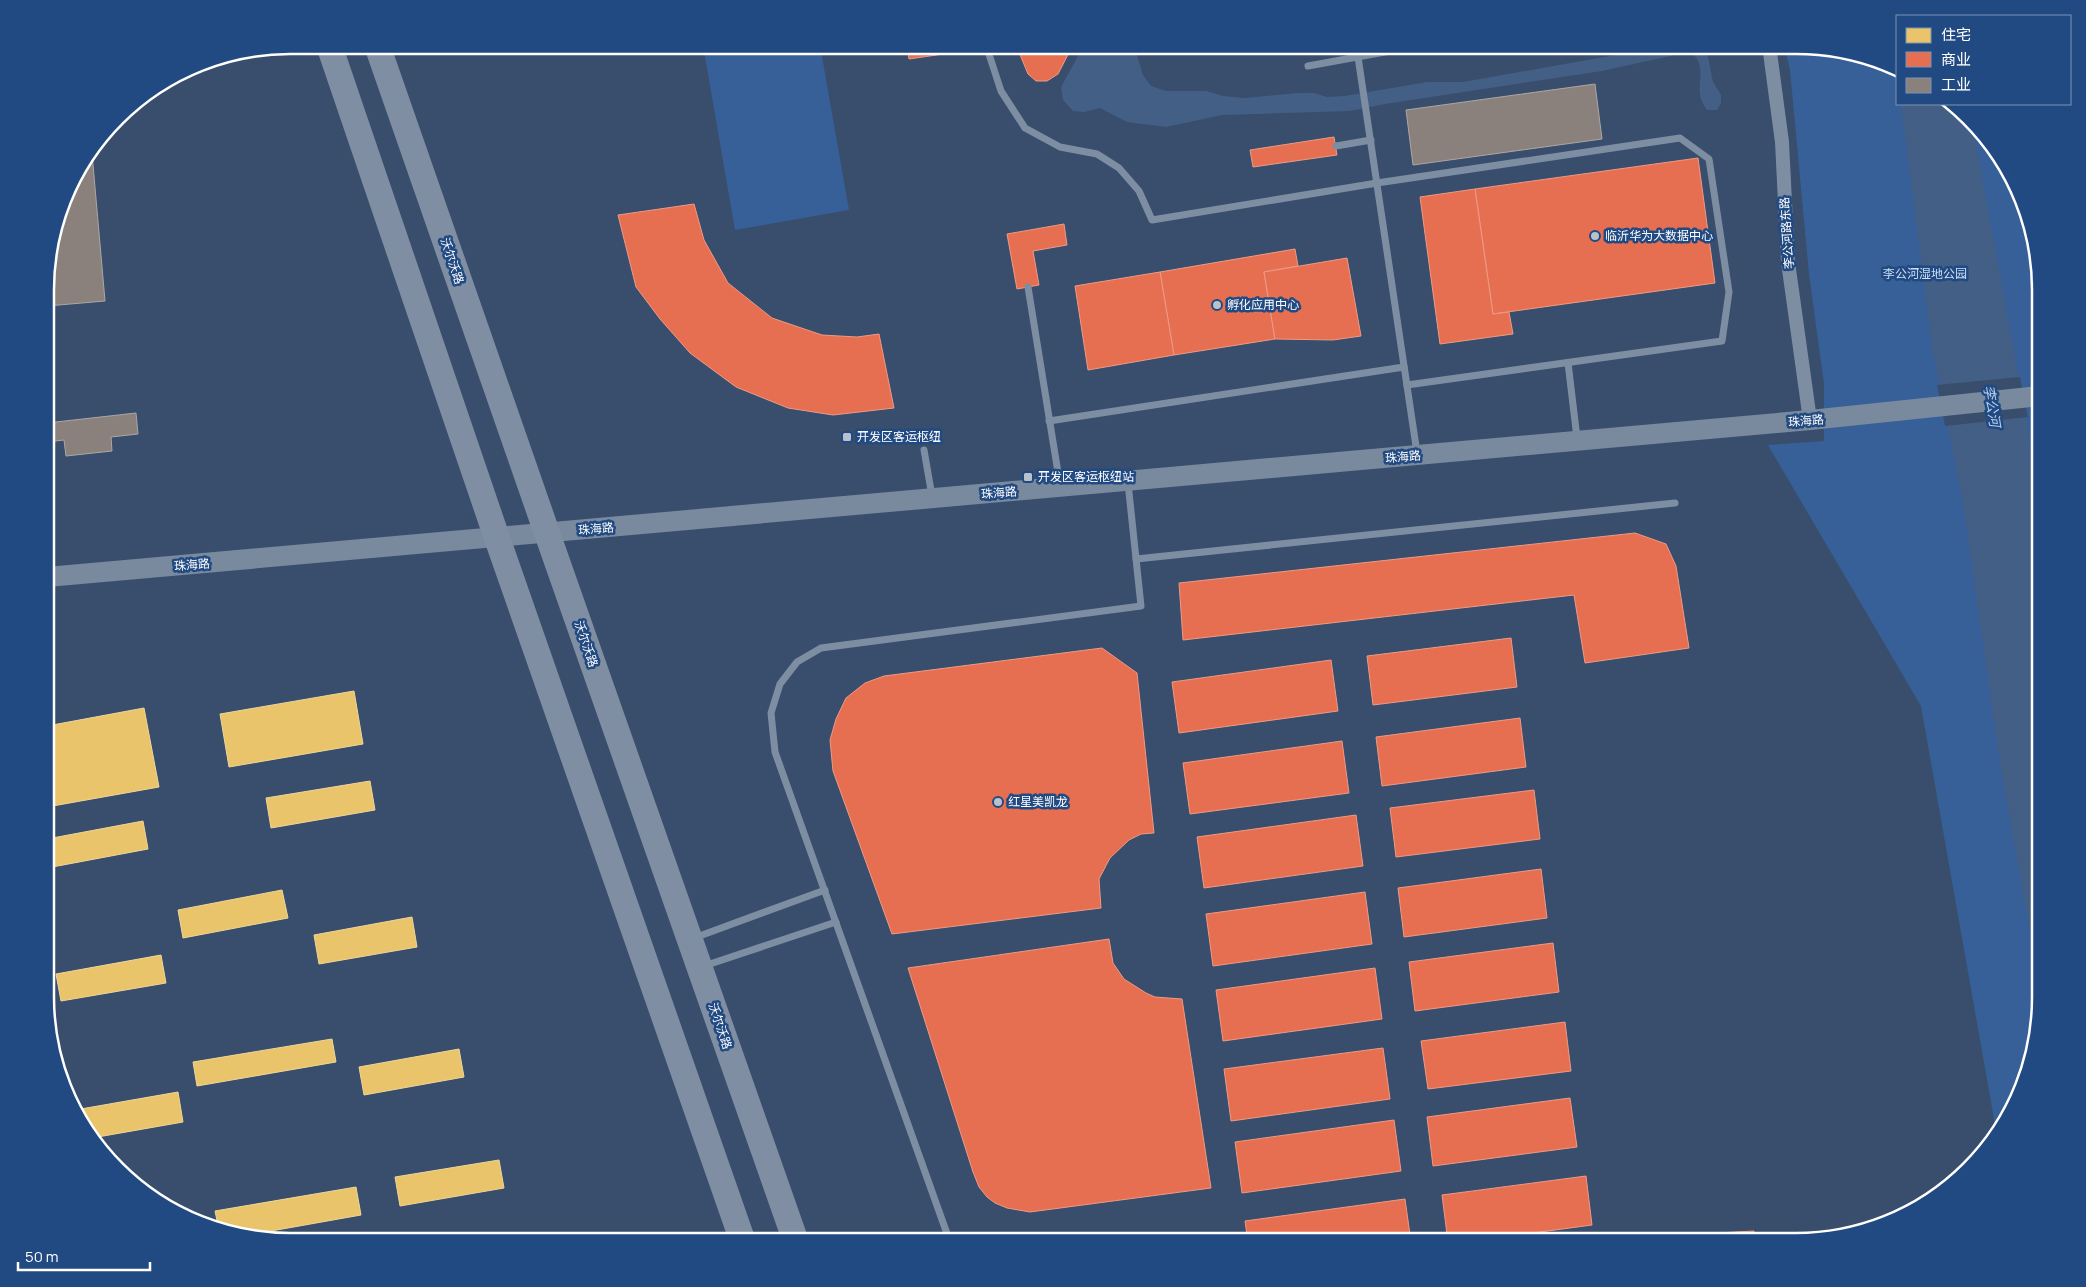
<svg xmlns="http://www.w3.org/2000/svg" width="2086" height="1287" viewBox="0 0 2086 1287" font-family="Manrope,'Noto Sans SC',sans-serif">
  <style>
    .green { fill: #376098 }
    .water { fill: #435f86 }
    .pier { fill: #384e6c }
    .homes { fill: #e9c46a; stroke: #f0d697 }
    .shops { fill: #e76f51; stroke: #ee9a85 }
    .industry { fill: #8a817c; stroke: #ada7a3 }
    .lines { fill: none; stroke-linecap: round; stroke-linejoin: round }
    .lane { stroke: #7e8ea2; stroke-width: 7 }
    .street { stroke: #7e8ea2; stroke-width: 14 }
    .secondary { stroke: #798a9f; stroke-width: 20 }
    .highway { stroke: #7f8ea2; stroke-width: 26 }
    .poi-dot { fill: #b9c1cc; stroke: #224a82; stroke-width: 2 }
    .labels { text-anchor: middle; stroke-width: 5; stroke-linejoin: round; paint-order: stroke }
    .street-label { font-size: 12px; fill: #fff; stroke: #224a82 }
    .poi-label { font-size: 12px; fill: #fff; stroke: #224a82; text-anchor: start }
    .park-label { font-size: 12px; fill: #cddff6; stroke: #224a82 }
    .water-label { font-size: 14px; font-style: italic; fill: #b5ceef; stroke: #224a82 }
    .rim { fill: none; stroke: #fff; stroke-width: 2.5 }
  </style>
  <rect width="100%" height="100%" fill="#384e6c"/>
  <g class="green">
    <path d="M703 45H820L849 210 735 230Z"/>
    <path d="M1784 45H1797L1875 58 1897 69V104H1954L1970 117 2008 167 2033 226 2040 274V1013L2028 1076 1997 1136 1921 706 1768 445 1824 441V384L1809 274 1790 70Z"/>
  </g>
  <g class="water">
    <path d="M1084 45H1134L1143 75 1151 86 1166 91H1206L1223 96 1245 98 1297 93H1314L1327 97 1345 96 1427 82H1463L1610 56 1661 45H1702L1708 57 1713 82 1721 95V103L1717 110H1707C1690 88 1710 72 1693 54L1684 53 1602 71 1385 104 1350 111 1222 115 1166 127 1127 122 1100 108 1084 112 1073 111 1063 100 1061 87Z"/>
    <path d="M1901 104H1954L1971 118 2027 423 2040 542V989L2000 762 1963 503 1932 347Z"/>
  </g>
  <path class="pier" d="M2020 377 2028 417 1945 426 1937 385Z"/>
  <g class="homes">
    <path d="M354 691 363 744 229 767 220 714Z"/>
    <path d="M144 708 159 787 47 807V726Z"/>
    <path d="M370 781 375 810 271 828 266 798Z"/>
    <path d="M143 821 148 849 47 868V839Z"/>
    <path d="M282 890 288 918 183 938 178 910Z"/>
    <path d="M412 917 417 947 319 964 314 935Z"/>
    <path d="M161 955 166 983 61 1001 56 974Z"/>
    <path d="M332 1039 336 1062 197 1086 193 1062Z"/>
    <path d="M459 1049 464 1077 364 1095 359 1067Z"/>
    <path d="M178 1092 183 1122 92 1138 78 1120 75 1110Z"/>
    <path d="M499 1160 504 1188 400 1206 395 1177Z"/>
    <path d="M356 1187 361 1215 243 1236 226 1234 219 1230 215 1211Z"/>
  </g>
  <g class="shops">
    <path d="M907 45H964V51L909 59Z"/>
    <path d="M1016 45H1073L1058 74 1047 81H1036L1028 74Z"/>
    <path d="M1334 137 1337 155 1253 167 1250 150Z"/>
    <path d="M1698 158 1715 283 1493 314 1475 189Z"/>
    <path d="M1475 189 1493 314 1509 312 1513 334 1440 344 1420 197Z"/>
    <path d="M694 204 704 240 728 283 772 318 822 335 857 337 879 334 894 408 833 415 788 408 736 387 690 353 660 319 636 287 618 215Z"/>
    <path d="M1064 224 1067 245 1033 251 1039 285 1017 289 1007 234Z"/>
    <path d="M1295 249 1298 266 1264 272 1275 339 1174 355 1160 272Z"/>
    <path d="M1347 258 1361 336 1333 340 1275 339 1264 272Z"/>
    <path d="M1160 272 1174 355 1088 370 1075 286Z"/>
    <path d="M1635 533 1666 544 1676 566 1689 648 1585 663 1574 595 1183 640 1179 583Z"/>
    <path d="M1511 638 1517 687 1373 705 1367 656Z"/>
    <path d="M1102 648 1137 673 1154 833 1141 834 1129 840 1110 858 1099 879 1101 908 892 934 833 771 830 740 836 719 846 698 865 683 884 676Z"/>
    <path d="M1331 660 1338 711 1179 733 1172 682Z"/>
    <path d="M1520 718 1526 767 1382 786 1376 737Z"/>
    <path d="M1342 741 1349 793 1190 814 1183 763Z"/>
    <path d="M1534 790 1540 839 1396 857 1390 808Z"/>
    <path d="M1356 815 1363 866 1204 888 1197 837Z"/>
    <path d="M1541 869 1547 918 1404 937 1398 888Z"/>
    <path d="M1365 892 1372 944 1213 966 1206 914Z"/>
    <path d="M1109 939 1113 963 1124 979 1146 993 1155 997 1182 999 1211 1188 1030 1212 1007 1208 995 1203 987 1197 979 1187 973 1172 908 968Z"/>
    <path d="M1553 943 1559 992 1415 1011 1409 962Z"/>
    <path d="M1375 968 1382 1019 1223 1041 1216 990Z"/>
    <path d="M1565 1022 1571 1071 1428 1089 1421 1041Z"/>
    <path d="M1383 1048 1390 1099 1231 1121 1224 1069Z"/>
    <path d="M1570 1098 1577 1147 1433 1166 1427 1117Z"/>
    <path d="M1394 1120 1401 1171 1242 1193 1235 1142Z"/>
    <path d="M1586 1176 1592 1225 1466 1242H1448L1442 1195Z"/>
    <path d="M1405 1199 1411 1242H1248L1245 1221Z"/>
    <path d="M1754 1231V1242H1716V1233Z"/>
  </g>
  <g class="industry">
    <path d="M1595 84 1602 139 1413 165 1406 110Z"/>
    <path d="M92 153 105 301 47 306V258L70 181Z"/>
    <path d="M136 413 138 434 111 437 112 451 66 456 64 440 47 442V423Z"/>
  </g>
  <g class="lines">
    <g class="lane">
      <path d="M986 45 1001 91 1025 128 1060 147 1097 154 1119 168 1139 191 1152 220 1377 183 1680 138 1709 159 1729 292 1722 341 1407 385"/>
      <path d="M386 54 412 45"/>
      <path d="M1358 57 1417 453"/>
      <path d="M1308 66 1423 45"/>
      <path d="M1336 146 1371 140"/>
      <path d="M1028 287 1060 485"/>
      <path d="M1568 363 1577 438"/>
      <path d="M1049 421 1404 367"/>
      <path d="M924 450 932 496"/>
      <path d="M1136 559 1675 503"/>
      <path d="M694 938 825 890"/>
      <path d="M704 966 836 922"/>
      <path d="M950 1242 775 752 771 713 780 684 797 662 821 648 1141 606 1128 483"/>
      <path d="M1613 1242 1656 1237 1689 1240 1691 1242"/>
    </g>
    <path class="street" d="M1769 45 1782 142 1788 262 1810 420"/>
    <path class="secondary" d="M47 577 1810 420 2040 396"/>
    <g class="highway">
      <path d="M329 45 497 538 743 1242"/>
      <path d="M377 45 547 533 796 1242"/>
    </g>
  </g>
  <g class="poi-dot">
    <circle cx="1595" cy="236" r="5"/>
    <circle cx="1217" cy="305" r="5"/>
    <rect x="842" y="432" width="10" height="10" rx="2.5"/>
    <rect x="1023" y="472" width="10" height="10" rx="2.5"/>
    <circle cx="998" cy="802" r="5"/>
  </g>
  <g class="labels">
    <g class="street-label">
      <text transform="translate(1787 233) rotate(-94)" y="4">李公河路东路</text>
      <text transform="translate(452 261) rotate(71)" y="4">沃尔沃路</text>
      <text transform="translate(1806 421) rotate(-5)" y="4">珠海路</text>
      <text transform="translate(1403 457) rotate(-5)" y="4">珠海路</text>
      <text transform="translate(999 493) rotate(-5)" y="4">珠海路</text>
      <text transform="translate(596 529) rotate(-5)" y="4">珠海路</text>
      <text transform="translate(192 565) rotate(-5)" y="4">珠海路</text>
      <text transform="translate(586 644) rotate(71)" y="4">沃尔沃路</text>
      <text transform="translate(720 1026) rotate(71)" y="4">沃尔沃路</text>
    </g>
    <g class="poi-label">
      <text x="1605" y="240">临沂华为大数据中心</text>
      <text x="1227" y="309">孵化应用中心</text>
      <text x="857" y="441">开发区客运枢纽</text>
      <text x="1038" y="481">开发区客运枢纽站</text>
      <text x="1008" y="806">红星美凯龙</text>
    </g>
    <g class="park-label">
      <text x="1925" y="278">李公河湿地公园</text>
    </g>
    <g class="water-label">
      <text transform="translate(1992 406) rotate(81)" y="5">李公河</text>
    </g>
  </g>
  <path d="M0 0H2086V1287H0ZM290 54H1796A236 236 0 0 1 2032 290V997A236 236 0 0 1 1796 1233H290A236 236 0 0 1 54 997V290A236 236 0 0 1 290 54Z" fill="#224a82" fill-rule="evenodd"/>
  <path class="rim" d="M290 54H1796A236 236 0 0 1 2032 290V997A236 236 0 0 1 1796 1233H290A236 236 0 0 1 54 997V290A236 236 0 0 1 290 54Z"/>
  <rect x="1896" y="15" width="175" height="90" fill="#224a82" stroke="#7a92b4"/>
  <rect x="1906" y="28" width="25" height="15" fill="#e9c46a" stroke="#7a92b4"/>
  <text x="1941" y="40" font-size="15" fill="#ffffff">住宅</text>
  <rect x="1906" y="52" width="25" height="15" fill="#e76f51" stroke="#7a92b4"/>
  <text x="1941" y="65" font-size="15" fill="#ffffff">商业</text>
  <rect x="1906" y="78" width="25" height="15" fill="#8a817c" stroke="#7a92b4"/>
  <text x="1941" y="90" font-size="15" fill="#ffffff">工业</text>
  <path d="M18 1262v8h132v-8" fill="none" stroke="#ffffff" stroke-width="2.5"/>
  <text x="25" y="1262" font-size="15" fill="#ffffff" stroke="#224a82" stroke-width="4" paint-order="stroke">50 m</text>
</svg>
